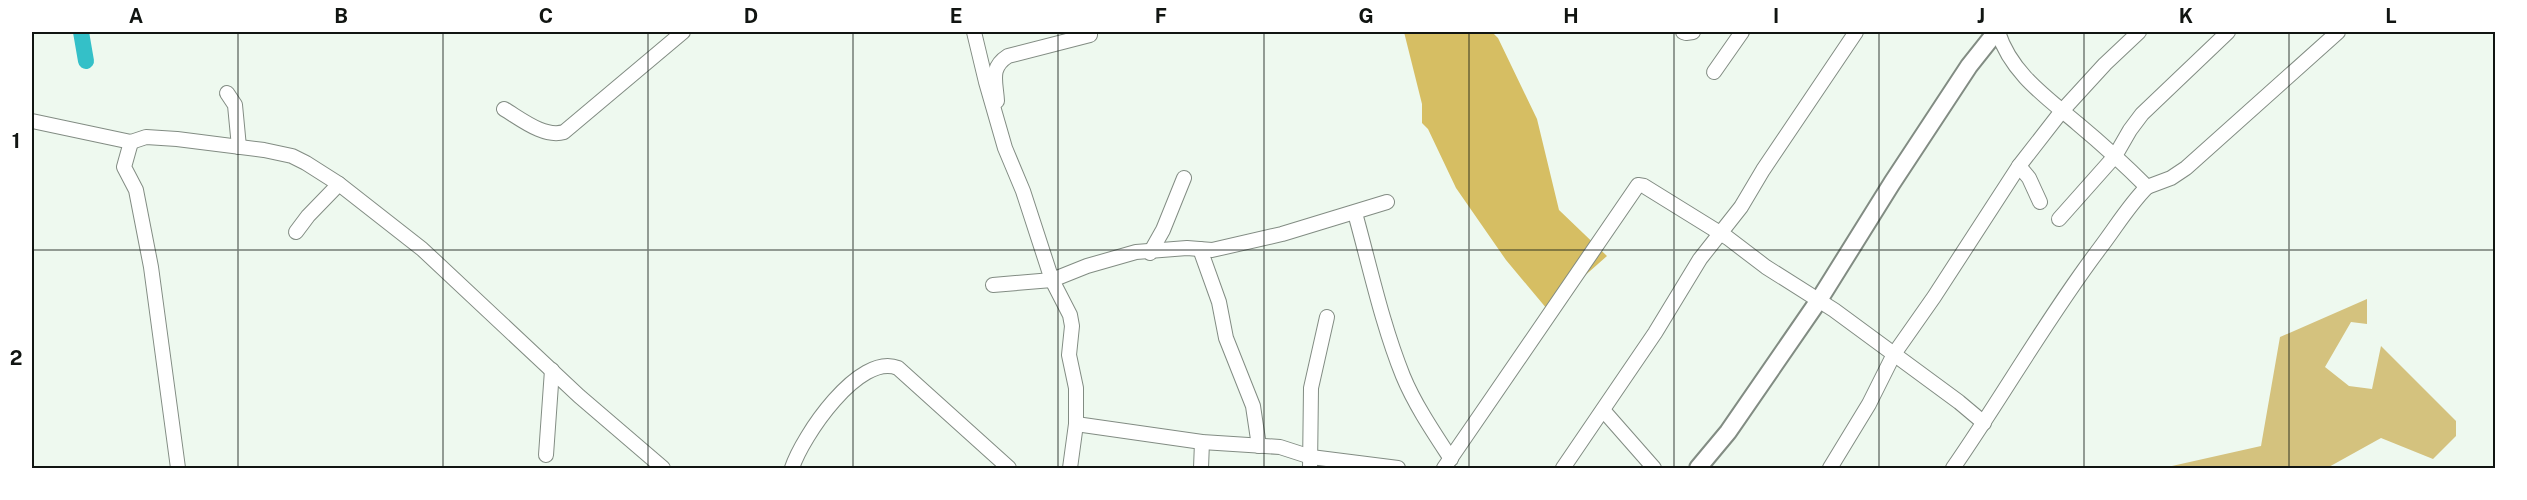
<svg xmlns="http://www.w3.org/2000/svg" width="2527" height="500" viewBox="0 0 2527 500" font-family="'Public Sans',sans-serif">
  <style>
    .green { fill: #d4c27e }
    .forest { fill: #d6be63 }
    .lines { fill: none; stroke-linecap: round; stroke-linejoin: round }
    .river { stroke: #34c0c8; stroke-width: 16 }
    .minor-casing { stroke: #828c83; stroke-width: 16 }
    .major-casing { stroke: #828c83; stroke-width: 20 }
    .minor { stroke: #fff; stroke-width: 14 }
    .major { stroke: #fff; stroke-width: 16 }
    .grid { fill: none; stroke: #111512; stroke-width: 1.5; stroke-opacity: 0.55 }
    .neatline { fill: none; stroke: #111512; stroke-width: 2 }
    .grid-label { font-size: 20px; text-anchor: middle; font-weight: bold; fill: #111512 }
  </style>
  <rect width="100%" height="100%" fill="#eef9ef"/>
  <path class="green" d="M2367 299V324L2351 322 2325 367 2349 386 2372 389 2381 346 2456 421V436L2433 459 2381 438 2327 468H2163L2261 446 2280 337Z"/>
  <path class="forest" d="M1404 32H1492L1498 38 1537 119 1559 210 1607 256 1547 309 1506 260 1456 188 1428 129 1422 123V104Z"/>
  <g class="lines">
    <path class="river" d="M81 32 86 61"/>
    <g class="minor-casing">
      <g id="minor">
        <path d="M974 32 986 82 1005 148 1023 191 1052 280 1070 315 1072 326 1069 355 1076 388V424L1070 468"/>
        <path d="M1683 32 1686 33 1693 32"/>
        <path d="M1714 72 1742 32"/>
        <path d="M227 93 235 105 239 147"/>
        <path d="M997 101C996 82 989 68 1008 56L1090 35"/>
        <path d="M504 109C521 119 544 138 564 132L683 32"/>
        <path d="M32 121 131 142 146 137 177 139 264 150 292 156 306 163 339 184 422 249 579 396 663 468"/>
        <path d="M131 142 124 167 136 190 151 267 178 468"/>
        <path d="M2019 166 2029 178 2040 202"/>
        <path d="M2147 187 2171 178 2186 168 2338 32"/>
        <path d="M1355 213C1370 267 1382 324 1403 376 1415 405 1434 433 1451 459"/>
        <path d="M2059 219 2115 156 2130 130 2142 114 2228 32"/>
        <path d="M296 232 308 216 339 184"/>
        <path d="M1200 249 1219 302 1226 338 1253 406 1259 446"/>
        <path d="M1150 253 1163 230 1184 178"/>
        <path d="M993 285 1052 280 1087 266 1136 252 1187 248 1212 250 1282 234 1387 202"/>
        <path d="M1603 410 1654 468"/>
        <path d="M1076 424 1202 442 1280 447 1311 457 1398 468"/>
        <path d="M546 455 552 370"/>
        <path d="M792 468C802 437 859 352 898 368L1009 468"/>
        <path d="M1201 468 1202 442"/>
        <path d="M1310 468 1311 388 1327 317"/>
        <path d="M1444 468 1638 185 1644 186 1728 238 1766 267 1834 310 1959 402 1984 423"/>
        <path d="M1563 468 1655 333 1700 259 1741 207 1763 170 1856 32"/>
        <path d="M1830 468 1869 404 1894 354 1934 297 2019 166 2061 112 2105 64 2139 32"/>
        <path d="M1953 468C2003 396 2047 318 2100 248 2116 227 2129 205 2147 187 2125 165 2102 144 2078 124 2046 97 2011 73 1998 32"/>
      </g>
    </g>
    <g class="major-casing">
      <path id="major" d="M1698 468 1728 432 1819 300 1892 183 1969 66 1996 32"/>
    </g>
    <use href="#minor" class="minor"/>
    <use href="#major" class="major"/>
  </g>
  <path class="grid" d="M238 32V468M443 32V468M648 32V468M853 32V468M1058 32V468M1264 32V468M1469 32V468M1674 32V468M1879 32V468M2084 32V468M2289 32V468M32 250H2496"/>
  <rect width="2527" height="500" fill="none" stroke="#ffffff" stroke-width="66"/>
  <rect x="33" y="33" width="2461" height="434" class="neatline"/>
  <g class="grid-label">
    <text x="136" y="23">A</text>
    <text x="341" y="23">B</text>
    <text x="546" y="23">C</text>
    <text x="751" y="23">D</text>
    <text x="956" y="23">E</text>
    <text x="1161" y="23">F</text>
    <text x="1366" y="23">G</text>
    <text x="1571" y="23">H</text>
    <text x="1776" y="23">I</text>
    <text x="1981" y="23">J</text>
    <text x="2186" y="23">K</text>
    <text x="2391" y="23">L</text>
    <text x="16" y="148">1</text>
    <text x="16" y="365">2</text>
  </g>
</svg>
